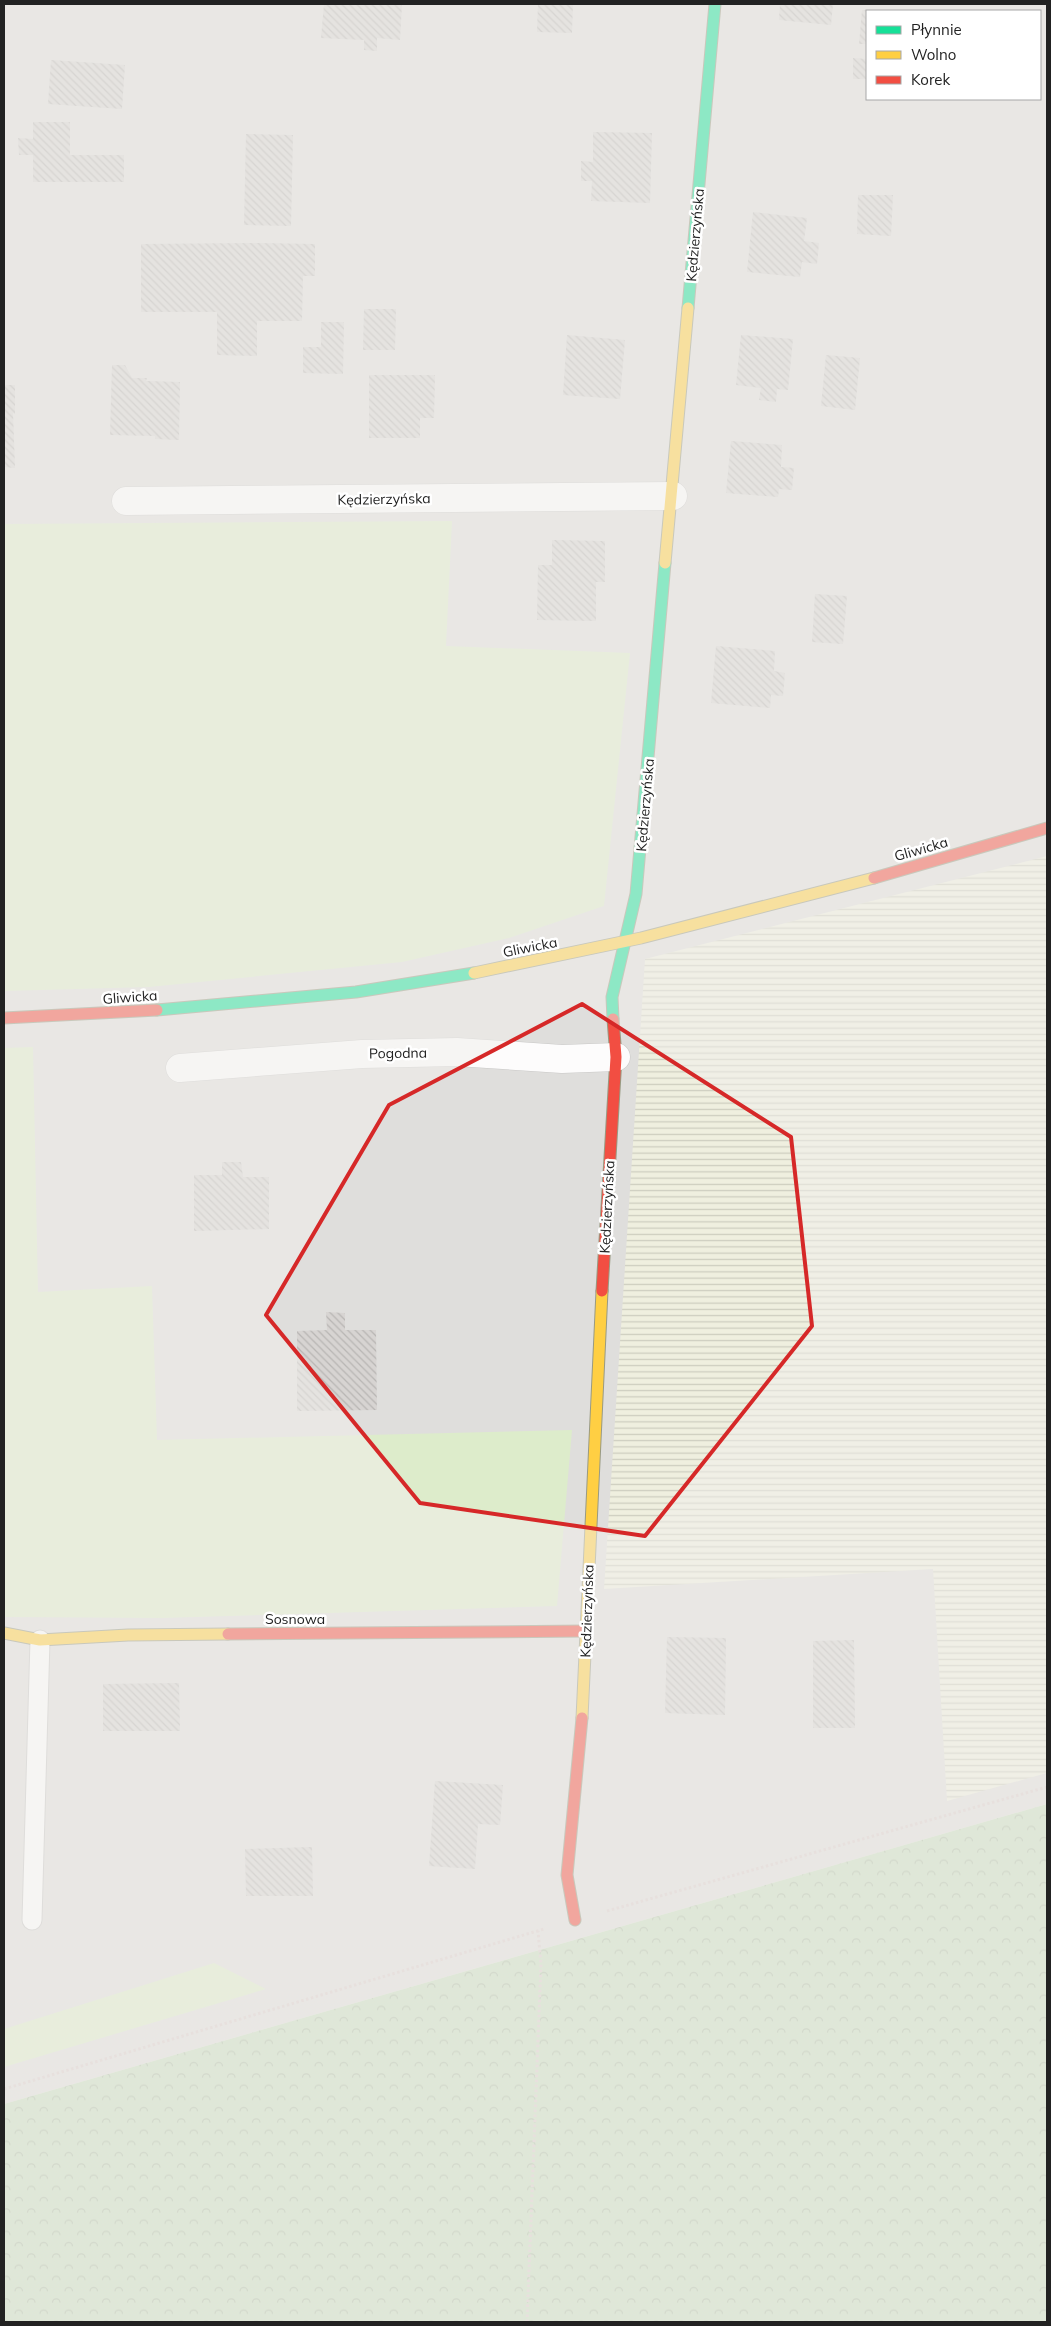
<svg xmlns="http://www.w3.org/2000/svg" width="1051" height="2326" viewBox="0 0 1051 2326" font-family="Mulish,sans-serif">
  <style>
    .residential { fill: #dfdedc; fill-rule: evenodd }
    .farmland { fill: url(#farmland-rules) }
    .grass { fill: #ddeccb }
    .forest { fill: url(#forest-crowns) }
    .building { fill: url(#building-back-hatch) }
    .lines { fill: none; stroke-linecap: round; stroke-linejoin: round }
    .lane-casing { stroke: #c9c8c7; stroke-width: 21 }
    .street-casing { stroke: #c9c8c7; stroke-width: 29 }
    .fast-casing { stroke: #999a82; stroke-width: 13 }
    .slow-casing { stroke: #999a82; stroke-width: 13 }
    .jam-casing { stroke: #999a82; stroke-width: 13 }
    .path { stroke: #dccecd; stroke-width: 3; stroke-dasharray: 2.5 2.5; stroke-linecap: butt }
    .lane { stroke: #fdfcfc; stroke-width: 19 }
    .street { stroke: #fdfcfc; stroke-width: 28 }
    .fast { stroke: #16e098; stroke-width: 11 }
    .slow { stroke: #ffcf43; stroke-width: 11 }
    .jam { stroke: #f24e42; stroke-width: 11 }
    .marked { fill: none; stroke: #d62828; stroke-width: 4; stroke-linejoin: round }
    .labels { text-anchor: middle; stroke-width: 5; stroke-linejoin: round; paint-order: stroke }
    .street-label { font-size: 14px; fill: #222; stroke: #fff }
  </style>
  <defs>
    <pattern id="farmland-rules" width="6" height="5" patternUnits="userSpaceOnUse" patternTransform="scale(1.25)"><rect width="6" height="5" fill="#efefdf"/><path d="M0 2.5h6" fill="none" stroke="#cdcdbf"/></pattern>
    <pattern id="forest-crowns" width="20" height="18" patternUnits="userSpaceOnUse" patternTransform="scale(1.25)"><rect width="20" height="18" fill="#cbdec1"/><path d="M2 6a3 3 0 1 1 6 0M12 15a3 3 0 1 1 6 0" fill="none" stroke="#aebea6"/></pattern>
    <pattern id="building-back-hatch" width="6" height="6" patternUnits="userSpaceOnUse" patternTransform="scale(1.25)"><rect width="6" height="6" fill="#d7d4d2"/><path d="M-1 5l2 2M0 0l6 6M5-1l2 2" fill="none" stroke="#b8b6b4"/></pattern>
  </defs>
  <rect width="100%" height="100%" fill="#f0eeeb"/>
  <path class="residential" d="M4 4H1047V1804L4 2104ZM867 11H1040V99H867Z"/>
  <path class="farmland" d="M1047 856V1773L947 1801 933 1569 604 1589 645 959Z"/>
  <g class="grass">
    <path d="M452 521 446 646 630 653 604 906 509 938 402 962 149 987 4 991V524Z"/>
    <path d="M33 1047 38 1292 152 1286 157 1440 572 1430 557 1606 162 1618 4 1617V1048Z"/>
    <path d="M214 1963 266 1989 4 2067V2029Z"/>
  </g>
  <path class="forest" d="M1047 1804V2322H4V2104Z"/>
  <g class="building">
    <path d="M324 4H402L400 40 377 38V51L364 50V40L321 38Z"/>
    <path d="M538 4H573L572 33 537 32Z"/>
    <path d="M780 4H833L831 25 779 20Z"/>
    <path d="M862 10H867V44H859Z"/>
    <path d="M853 58 867 59V79H853Z"/>
    <path d="M51 60 125 65 122 109 48 104Z"/>
    <path d="M33 122H70V155H124V182H33V155H19L18 138 33 139Z"/>
    <path d="M593 132 652 133 650 203 591 201 592 181H581V161L593 162Z"/>
    <path d="M246 134 293 135 291 226 244 225Z"/>
    <path d="M858 195H893L891 236 857 234Z"/>
    <path d="M753 212 807 218 804 241 819 243 817 264 802 262 800 277 747 272Z"/>
    <path d="M257 243 315 244V276H303L302 321H257V356L217 355V312H141V244Z"/>
    <path d="M364 309H396L395 350H363Z"/>
    <path d="M321 322H344L343 374 303 373V347H321Z"/>
    <path d="M567 335 625 340 620 399 563 395Z"/>
    <path d="M741 335 793 339 788 390 777 389 776 402 759 400 761 388 736 385Z"/>
    <path d="M826 355 860 358 855 410 821 406Z"/>
    <path d="M112 365H125L132 378H147L146 381 180 382 179 440 155 439V436L110 435Z"/>
    <path d="M369 375H435L434 418H420V438H369Z"/>
    <path d="M4 385H15V414L13 413 15 468 4 467Z"/>
    <path d="M731 441 782 445 781 467 794 468 792 490 779 489 778 497 726 493Z"/>
    <path d="M552 540 605 541V582H596V621L537 620 538 565H552Z"/>
    <path d="M815 594 847 596 843 644 812 642Z"/>
    <path d="M716 646 775 651 774 671 785 673 783 696 771 695 770 708 711 703Z"/>
    <path d="M222 1162H241L243 1177H269V1229L194 1231V1175H222Z"/>
    <path d="M326 1312 345 1313V1330H376L377 1410 297 1411V1331L327 1330Z"/>
    <path d="M667 1637 726 1638 725 1715 665 1713Z"/>
    <path d="M854 1640 855 1728H813V1641Z"/>
    <path d="M179 1683 180 1731H103V1684Z"/>
    <path d="M435 1781 503 1785 500 1825 478 1824 475 1869 429 1866Z"/>
    <path d="M312 1847 313 1896H246L245 1849Z"/>
  </g>
  <g class="lines">
    <g class="lane-casing">
      <path id="lane" d="M32 1920 40 1640"/>
    </g>
    <g class="street-casing">
      <g id="street">
        <path d="M126 501 673 496"/>
        <path d="M180 1068 362 1054 457 1052 562 1059 616 1057"/>
      </g>
    </g>
    <g class="fast-casing">
      <g id="fast">
        <path d="M688 308 715 4"/>
        <path d="M157 1010 356 992 474 973"/>
        <path d="M613 1019 612 997 636 894 665 563"/>
      </g>
    </g>
    <g class="slow-casing">
      <g id="slow">
        <path d="M665 563 688 308"/>
        <path d="M474 973 641 938 874 878"/>
        <path d="M4 1633 40 1640 128 1635 228 1634"/>
        <path d="M582 1718 602 1291"/>
      </g>
    </g>
    <g class="jam-casing">
      <g id="jam">
        <path d="M874 878 1047 828"/>
        <path d="M4 1018 157 1010"/>
        <path d="M602 1291 616 1057 613 1019"/>
        <path d="M228 1634 586 1631"/>
        <path d="M575 1920 567 1875 582 1718"/>
      </g>
    </g>
    <g class="path">
      <path d="M607 1911 1047 1787"/>
      <path d="M4 2089 544 1929"/>
      <path d="M527 2322 541 1964 538 1931"/>
    </g>
    <use href="#lane" class="lane"/>
    <use href="#street" class="street"/>
    <use href="#fast" class="fast"/>
    <use href="#slow" class="slow"/>
    <use href="#jam" class="jam"/>
  </g>
  <path d="M0 0H1051V2326H0ZM582 1004 791 1137 812 1326 645 1536 420 1503 266 1315 389 1105Z" fill="#f0eeeb" fill-opacity=".55" fill-rule="evenodd"/>
  <path class="marked" d="M582 1004 791 1137 812 1326 645 1536 420 1503 266 1315 389 1105Z"/>
  <g class="labels">
    <g class="street-label">
      <text transform="translate(695 235) rotate(-85)" y="5">Kędzierzyńska</text>
      <text transform="translate(384 499) rotate(-1)" y="5">Kędzierzyńska</text>
      <text transform="translate(645 805) rotate(-85)" y="5">Kędzierzyńska</text>
      <text transform="translate(921 849) rotate(-16)" y="5">Gliwicka</text>
      <text transform="translate(530 947) rotate(-11)" y="5">Gliwicka</text>
      <text transform="translate(130 997) rotate(-4)" y="5">Gliwicka</text>
      <text transform="translate(398 1053) rotate(-1)" y="5">Pogodna</text>
      <text transform="translate(607 1207) rotate(-87)" y="5">Kędzierzyńska</text>
      <text transform="translate(587 1611) rotate(-88)" y="5">Kędzierzyńska</text>
      <text x="295" y="1624">Sosnowa</text>
    </g>
  </g>
  <rect width="1051" height="2326" fill="none" stroke="#222222" stroke-width="10"/>
  <rect x="866" y="10" width="175" height="90" fill="#ffffff" stroke="#a7a7a7"/>
  <rect x="876" y="26" width="25" height="8" fill="#16e098" stroke="#a7a7a7"/>
  <text x="911" y="35" font-size="15" fill="#222222">Płynnie</text>
  <rect x="876" y="51" width="25" height="8" fill="#ffcf43" stroke="#a7a7a7"/>
  <text x="911" y="60" font-size="15" fill="#222222">Wolno</text>
  <rect x="876" y="76" width="25" height="8" fill="#f24e42" stroke="#a7a7a7"/>
  <text x="911" y="85" font-size="15" fill="#222222">Korek</text>
</svg>
